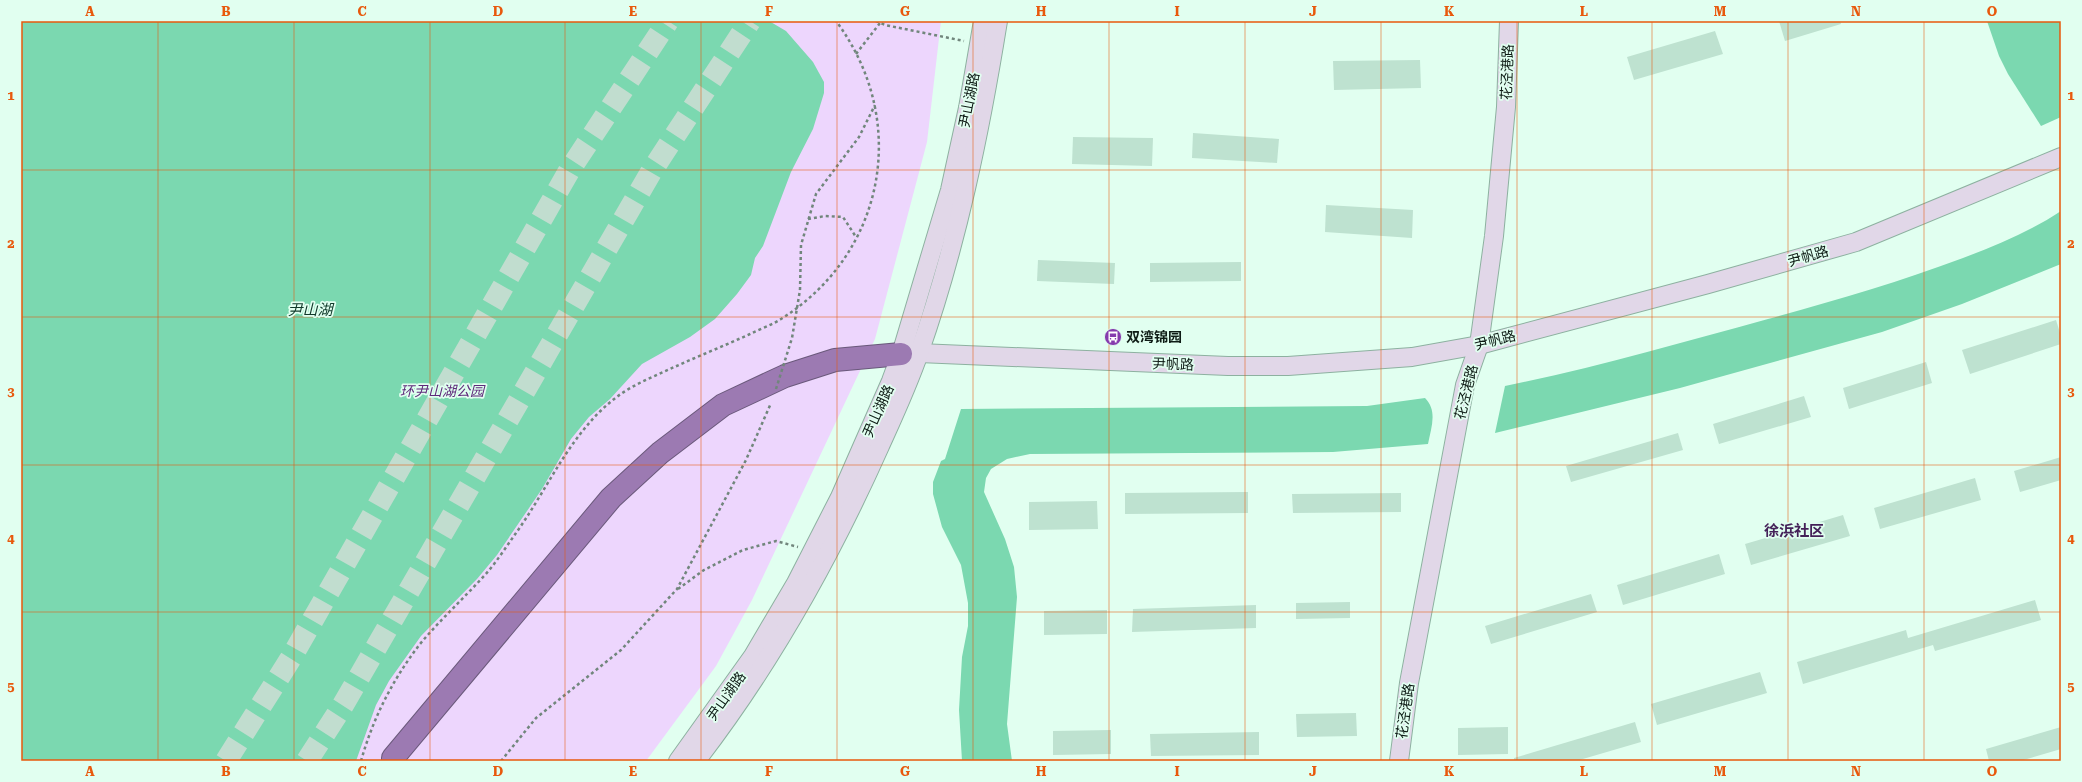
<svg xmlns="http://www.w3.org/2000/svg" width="2082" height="782" viewBox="0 0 2082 782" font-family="'Roboto Serif','Noto Sans SC',serif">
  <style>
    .green { fill: #edd6fd }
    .water { fill: #7bd8b0 }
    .building { fill: #bee2d0 }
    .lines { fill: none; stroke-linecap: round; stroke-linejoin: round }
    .highway-tunnel { stroke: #c1ddcf; stroke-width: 22; stroke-dasharray: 22 11; stroke-linecap: butt }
    .secondary-casing { stroke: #8db1a0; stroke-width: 20 }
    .highway-casing { stroke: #6a597b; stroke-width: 24 }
    .path { stroke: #71867c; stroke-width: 2.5; stroke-dasharray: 3 3; stroke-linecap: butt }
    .secondary { stroke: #e1d7e8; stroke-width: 18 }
    .highway { stroke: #9c7ab2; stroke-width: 22 }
    .path-bridge { stroke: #71867c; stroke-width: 2.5; stroke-dasharray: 3 3; stroke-linecap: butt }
    .grid { fill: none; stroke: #e8590c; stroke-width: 1; stroke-opacity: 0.55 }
    .labels { text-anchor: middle; stroke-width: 3.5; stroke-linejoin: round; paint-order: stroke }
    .street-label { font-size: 14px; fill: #0e1b15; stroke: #e1fff0 }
    .poi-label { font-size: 14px; font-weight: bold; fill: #0e1b15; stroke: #e1fff0; text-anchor: start }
    .park-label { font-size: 14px; font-style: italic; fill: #5e297a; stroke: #e1fff0 }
    .water-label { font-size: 15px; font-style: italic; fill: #0f3929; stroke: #e1fff0 }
    .neighbourhood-label { font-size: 15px; font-weight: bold; fill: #442158; stroke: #e1fff0 }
    .neatline { fill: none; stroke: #e8590c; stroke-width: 1.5 }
    .grid-label { font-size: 13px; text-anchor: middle; font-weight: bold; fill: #e8590c }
  </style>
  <rect width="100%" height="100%" fill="#e1fff0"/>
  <path class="green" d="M21 21H941L927 142 875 339 752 600 716 666 646 761H21Z"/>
  <g class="water">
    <path d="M21 21H769L786 31 813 62 824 82V93L813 129 791 172 763 246 755 258 751 275 737 294 715 319 690 337 642 364 610 399 589 417 571 439 542 489 497 555 477 579 421 636 389 681 376 705 356 761H21Z"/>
    <path d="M1987 21H2061V117L2041 126 2008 74 1999 56Z"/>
    <path d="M2061 211V264L1962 304 1882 332 1680 388 1495 433 1505 386C1594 368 1680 343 1768 319 1834 301 1899 282 1963 258 1997 245 2031 231 2061 211Z"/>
    <path d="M1425 398C1438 411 1431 428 1428 444L1333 452 1030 454 1007 459 991 469 986 478 984 492 1005 539 1014 567 1017 597 1007 724 1012 761H962L959 710 962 657 968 626V603L961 565 942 527 933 494V482L941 461 945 459 961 409 1367 406Z"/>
  </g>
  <g class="building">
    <path d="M1779 21H1840L1841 24 1785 41Z"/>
    <path d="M1715 31 1723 54 1634 80 1627 57Z"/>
    <path d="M1420 60 1421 88 1334 90 1333 61Z"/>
    <path d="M1193 133 1279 139 1277 163 1192 158Z"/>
    <path d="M1073 137 1153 138 1152 166 1072 164Z"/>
    <path d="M1326 205 1413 210 1412 238 1325 232Z"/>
    <path d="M1038 260 1115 263 1114 284 1037 281Z"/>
    <path d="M1241 262V281L1150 282V263Z"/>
    <path d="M2056 320 2061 336V344L1970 374 1962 350Z"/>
    <path d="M1926 362 1932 383 1849 409 1843 388Z"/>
    <path d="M1804 396 1811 417 1719 444 1713 424Z"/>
    <path d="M1678 433 1683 450 1571 482 1566 466Z"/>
    <path d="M2061 457V480L2020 492 2014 471Z"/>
    <path d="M1975 478 1981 500 1880 529 1874 508Z"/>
    <path d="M1248 492V513L1125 514V493Z"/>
    <path d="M1401 493V512L1293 513 1292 494Z"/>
    <path d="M1097 501 1098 529 1029 530V502Z"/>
    <path d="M1843 515 1850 536 1751 565 1745 544Z"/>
    <path d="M1719 554 1725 574 1623 605 1617 585Z"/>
    <path d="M1591 594 1597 612 1491 644 1485 626Z"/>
    <path d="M2035 600 2041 620 1935 651 1933 645 1803 684 1797 662 1906 630 1908 638Z"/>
    <path d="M1350 602V618L1296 619V603Z"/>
    <path d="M1256 605V628L1132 632 1133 609Z"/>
    <path d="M1107 610V634L1044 635V611Z"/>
    <path d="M1760 672 1767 693 1657 725 1651 704Z"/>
    <path d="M1356 713 1357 736 1297 737 1296 714Z"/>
    <path d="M1635 722 1641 742 1576 761H1514V758Z"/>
    <path d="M1508 727V754L1458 755V728Z"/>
    <path d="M2061 727V749L2020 761H1989L1986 749Z"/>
    <path d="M1111 730V754L1053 755V731Z"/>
    <path d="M1259 732V755L1151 756 1150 734Z"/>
  </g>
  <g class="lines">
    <g class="highway-tunnel">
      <path d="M226 761 291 658 569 171 668 21"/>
      <path d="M307 761 343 705 651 172 750 21"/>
    </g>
    <g class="secondary-casing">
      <g id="secondary">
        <path d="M901 354 919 353 1228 366H1288L1412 357 1479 345 1708 284 1856 242 2061 157"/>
        <path d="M678 761 753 656 796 583 840 497 891 381 901 354 950 190 968 108 983 21"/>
        <path d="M696 761C771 664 830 558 880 446 894 415 908 385 919 353 957 245 980 133 998 21"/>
        <path d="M1399 761 1409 683 1465 385 1479 345 1494 236 1506 107 1509 21"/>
      </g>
    </g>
    <g class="highway-casing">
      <path id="highway" d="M393 758 611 498 660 453 723 405 785 376 835 360 901 354"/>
    </g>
    <g class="path">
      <path d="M876 21 885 25 964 41"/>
      <path d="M856 54 880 23"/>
      <path d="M808 219 825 216 843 217 856 237"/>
      <path d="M800 290 801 245 816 194 859 137 875 105"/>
      <path d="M678 589 704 570 743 550 776 541 798 547"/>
      <path d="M361 761C373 718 393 679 420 644 440 620 463 599 484 576 496 563 506 547 516 533 549 487 571 431 618 396 633 385 652 377 670 369 696 357 724 346 750 334 760 329 772 325 781 319 886 253 910 120 836 21"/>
      <path d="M501 761 536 718 621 650 677 589 746 460 771 403"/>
    </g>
    <use href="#secondary" class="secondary"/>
    <use href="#highway" class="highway"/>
    <path class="path-bridge" d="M776 389 792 338 800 290"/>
  </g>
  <path class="grid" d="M158 21V761M294 21V761M430 21V761M565 21V761M701 21V761M837 21V761M973 21V761M1109 21V761M1245 21V761M1381 21V761M1517 21V761M1652 21V761M1788 21V761M1924 21V761M21 170H2061M21 317H2061M21 465H2061M21 612H2061"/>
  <defs>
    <g id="bus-disc" transform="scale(0.9)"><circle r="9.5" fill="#853bad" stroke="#e1fff0"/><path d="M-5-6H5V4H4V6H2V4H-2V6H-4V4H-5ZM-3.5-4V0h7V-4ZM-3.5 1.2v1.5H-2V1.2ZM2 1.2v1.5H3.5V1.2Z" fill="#fff"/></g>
  </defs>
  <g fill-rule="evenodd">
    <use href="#bus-disc" x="1113" y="337"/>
  </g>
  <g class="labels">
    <g class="street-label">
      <text transform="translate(1507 72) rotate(-88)" y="5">花泾港路</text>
      <text transform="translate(969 100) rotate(-79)" y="5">尹山湖路</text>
      <text transform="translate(1808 256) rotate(-16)" y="5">尹帆路</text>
      <text transform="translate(1495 340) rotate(-14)" y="5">尹帆路</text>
      <text transform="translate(1173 364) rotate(2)" y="5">尹帆路</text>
      <text transform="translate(1466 392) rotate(-76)" y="5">花泾港路</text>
      <text transform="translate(878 411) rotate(-66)" y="5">尹山湖路</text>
      <text transform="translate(726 696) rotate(-55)" y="5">尹山湖路</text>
      <text transform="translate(1405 711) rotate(-82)" y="5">花泾港路</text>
    </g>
    <g class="poi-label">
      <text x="1126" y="342">双湾锦园</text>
    </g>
    <g class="park-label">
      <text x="442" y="396">环尹山湖公园</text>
    </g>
    <g class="water-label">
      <text x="310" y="315">尹山湖</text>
    </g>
    <g class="neighbourhood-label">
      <text x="1794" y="536">徐浜社区</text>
    </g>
  </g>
  <rect width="2082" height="782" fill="none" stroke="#e1fff0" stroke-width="44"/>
  <rect x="22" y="22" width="2038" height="738" class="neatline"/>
  <g class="grid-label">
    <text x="90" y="16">A</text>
    <text x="226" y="16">B</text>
    <text x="362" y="16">C</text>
    <text x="498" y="16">D</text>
    <text x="633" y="16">E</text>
    <text x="769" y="16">F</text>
    <text x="905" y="16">G</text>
    <text x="1041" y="16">H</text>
    <text x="1177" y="16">I</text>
    <text x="1313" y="16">J</text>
    <text x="1449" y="16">K</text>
    <text x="1584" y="16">L</text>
    <text x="1720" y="16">M</text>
    <text x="1856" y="16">N</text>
    <text x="1992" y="16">O</text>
    <text x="11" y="100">1</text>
    <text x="2071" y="100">1</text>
    <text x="11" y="248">2</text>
    <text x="2071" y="248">2</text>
    <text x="11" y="396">3</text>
    <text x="2071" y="396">3</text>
    <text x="11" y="543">4</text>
    <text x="2071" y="543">4</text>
    <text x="11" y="691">5</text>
    <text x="2071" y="691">5</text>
    <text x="90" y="776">A</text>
    <text x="226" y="776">B</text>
    <text x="362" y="776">C</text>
    <text x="498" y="776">D</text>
    <text x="633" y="776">E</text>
    <text x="769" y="776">F</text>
    <text x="905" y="776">G</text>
    <text x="1041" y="776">H</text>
    <text x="1177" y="776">I</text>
    <text x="1313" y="776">J</text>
    <text x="1449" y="776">K</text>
    <text x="1584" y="776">L</text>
    <text x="1720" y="776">M</text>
    <text x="1856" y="776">N</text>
    <text x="1992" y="776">O</text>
  </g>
</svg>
